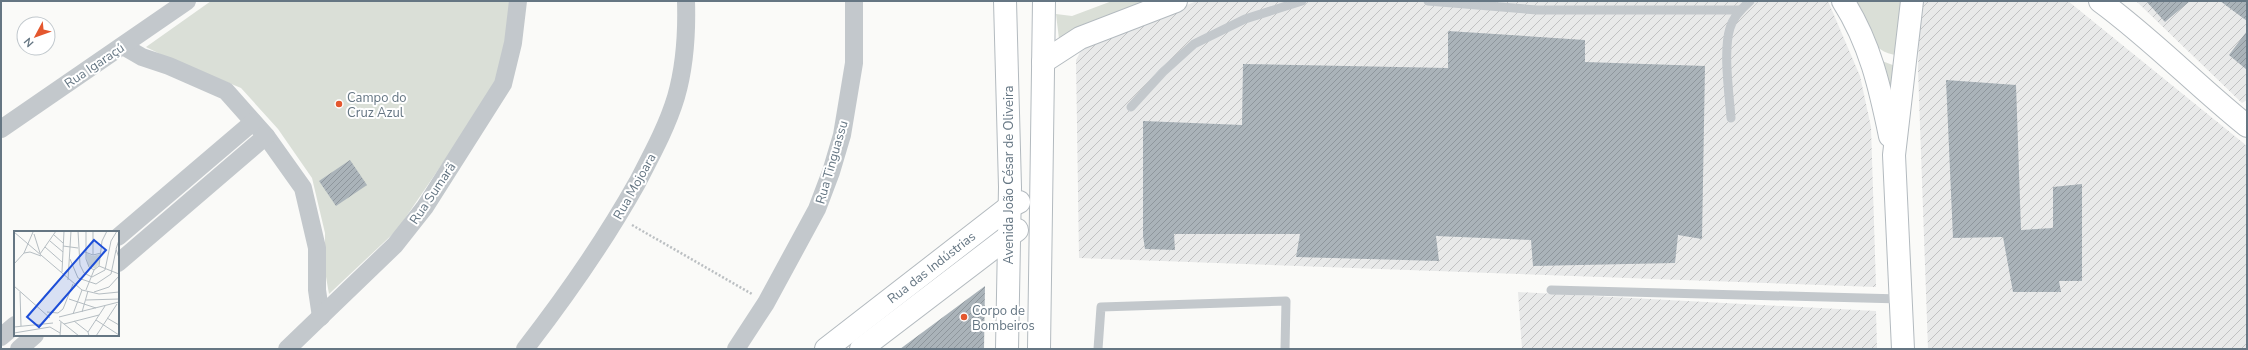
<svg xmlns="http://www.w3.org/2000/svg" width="2248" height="350" viewBox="0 0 2248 350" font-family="'Nunito Sans',sans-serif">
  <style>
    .industrial { fill: url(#industrial-furrows) }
    .green { fill: #dadfd7 }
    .building { fill: url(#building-hatch) }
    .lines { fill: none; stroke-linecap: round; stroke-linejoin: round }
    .secondary-casing { stroke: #b3babf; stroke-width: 24 }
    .path { stroke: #bbbfc2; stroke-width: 2.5; stroke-dasharray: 2 2; stroke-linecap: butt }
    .lane { stroke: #c3c8cc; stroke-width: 9 }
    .street { stroke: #c3c8cc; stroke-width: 18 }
    .secondary { stroke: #fff; stroke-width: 22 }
    .poi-dot { fill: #e4572e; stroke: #fff; stroke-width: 1.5 }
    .labels { text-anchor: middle; stroke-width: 4; stroke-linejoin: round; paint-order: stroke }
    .street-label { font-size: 13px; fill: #657683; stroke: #fff }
    .poi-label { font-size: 13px; fill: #657683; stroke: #fff; text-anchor: start }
    .inset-road { fill: none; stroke: #b5bdc2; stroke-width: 1 }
    .view { fill: #1d4ed8; fill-opacity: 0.15; stroke: #1d4ed8; stroke-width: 2 }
    .inset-edge { fill: none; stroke: #657683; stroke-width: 2 }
  </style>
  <defs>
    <pattern id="industrial-furrows" width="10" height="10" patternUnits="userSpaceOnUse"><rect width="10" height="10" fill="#e8e9e9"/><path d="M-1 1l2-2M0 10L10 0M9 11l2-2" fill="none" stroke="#c0c1c2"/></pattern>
    <pattern id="building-hatch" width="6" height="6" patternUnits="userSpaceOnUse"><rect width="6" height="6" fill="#aab3b9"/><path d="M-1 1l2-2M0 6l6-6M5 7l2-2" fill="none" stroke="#8e969c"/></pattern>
  </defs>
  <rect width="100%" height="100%" fill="#fafaf8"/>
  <g class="industrial">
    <path d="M1197 1H1828L1860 76 1871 127 1876 287 1079 258 1076 60 1084 45Z"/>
    <path d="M1924 1H2068L2247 146V349H1928L1918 69 1920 10Z"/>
    <path d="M2136 1H2247V100L2242 103Z"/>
    <path d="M1518 292 1876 311 1877 349H1522Z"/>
  </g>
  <g class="green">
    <path d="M211 1H510L506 44 496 81 466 129 397 230 329 294 325 271V233L312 178 278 129 241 88 164 56 146 47Z"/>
    <path d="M1112 1H1155L1059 39 1056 14 1072 16Z"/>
    <path d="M1850 1H1906L1898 55C1870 54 1860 22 1850 1Z"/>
    <path d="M1882 61 1898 67 1893 123Z"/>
  </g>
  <g class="building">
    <path d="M2146 1H2190L2165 22Z"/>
    <path d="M2220 1H2247V21Z"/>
    <path d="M1448 31 1585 40V62L1705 66 1702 239 1678 235 1675 263 1533 266 1531 240 1436 236 1439 261 1296 257 1300 234H1174L1175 250 1145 249 1143 236V121L1242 125 1243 64 1448 68Z"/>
    <path d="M2247 31V70L2229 55Z"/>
    <path d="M1946 80 2016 85 2021 230 2053 228V187L2082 184V281H2059L2061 292H2013L2003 237 1953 238Z"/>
    <path d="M350 160 367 185 336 206 319 181Z"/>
    <path d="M985 286 984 349H900Z"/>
  </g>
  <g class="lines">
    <g class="secondary-casing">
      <g id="secondary">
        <path d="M1005 1 1010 187 1007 349"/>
        <path d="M1843 1C1870 43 1880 88 1890 136"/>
        <path d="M2100 1C2152 39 2197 86 2247 126"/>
        <path d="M1043 62 1080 38 1176 1"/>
        <path d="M826 349 1009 207 1019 202"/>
        <path d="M861 349 1017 230"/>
        <path d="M1039 349 1044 1"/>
        <path d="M1903 349 1894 155 1912 1"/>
      </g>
    </g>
    <path class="path" d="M632 225 752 294"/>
    <g class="lane">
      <path d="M1428 1 1537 10H1740"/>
      <path d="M1131 107 1163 72 1194 44 1245 19 1302 1"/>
      <path d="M1731 118C1729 93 1723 50 1730 28 1733 17 1742 8 1750 1"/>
      <path d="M1551 290 1901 299"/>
      <path d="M1098 349 1101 307 1286 301 1285 349"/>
    </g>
    <g class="street">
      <path d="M123 46 142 57 169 66 226 91 266 136 303 188 317 248V290L321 317"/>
      <path d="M1 129 187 1"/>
      <path d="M118 237 253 122"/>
      <path d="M118 263 266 136"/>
      <path d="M1 337 15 325"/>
      <path d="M19 349 35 335"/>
      <path d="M287 349 395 245 425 207 503 84 513 43 518 1"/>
      <path d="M525 349C566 296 604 242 637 183 651 156 667 127 676 97 685 66 687 34 686 1"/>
      <path d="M736 349 766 303 817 209 831 172 842 135 854 63V1"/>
    </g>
    <use href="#secondary" class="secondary"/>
  </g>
  <g class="poi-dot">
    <circle cx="339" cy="104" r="4"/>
    <circle cx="964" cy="317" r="4"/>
  </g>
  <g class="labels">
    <g class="street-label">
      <text transform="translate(94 65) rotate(-34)" y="5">Rua Igaraçú</text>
      <text transform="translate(831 162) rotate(-74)" y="5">Rua Tinguassu</text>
      <text transform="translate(1008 175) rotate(-90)" y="5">Avenida João César de Oliveira</text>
      <text transform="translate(634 186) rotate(-61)" y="5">Rua Mojoara</text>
      <text transform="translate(432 193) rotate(-56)" y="5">Rua Sumarã</text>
      <text transform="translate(931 267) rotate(-38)" y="5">Rua das Indústrias</text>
    </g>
    <g class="poi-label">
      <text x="347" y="102">Campo do<tspan x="347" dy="15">Cruz Azul</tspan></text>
      <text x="972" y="315">Corpo de<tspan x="972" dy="15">Bombeiros</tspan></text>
    </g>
  </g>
  <g transform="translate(14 231)">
    <rect width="105" height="105" fill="#fafaf8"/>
    <path d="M72 22 79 25 86 23 85 33 81 38 74 34Z" fill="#dadfd7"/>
    <path class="inset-road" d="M64 0 66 34 70 42 78 46 91 39 97 10 103 0M72 0V28L75 36 80 39M0 1 68 59 85 63 105 61M20 3 26 22M40 4 49 12M105 9 102 18 105 27M36 10 49 21M49 15 64 17M31 16 48 31M71 21 79 24 87 22M10 22 16 21 27 25M26 23 42 0M79 24V0M56 28 64 47 82 53 97 43 102 19M0 33 10 22 19 1M85 35 105 43M80 39 85 35 88 10 93 0M48 41 50 0M54 49 57 0M0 55 36 87M72 59 80 39M6 61 7 95M80 61 95 56 105 45M55 68 82 77M72 69 105 68M33 81 44 82 49 78 59 53M68 81 74 60M59 83 68 59M45 86 105 71M93 87 105 94M45 89 65 105M82 89 105 104M60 90 74 101M50 93 85 84M0 96 39 92M0 102 36 96 46 102M46 105 47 91M75 105 74 101 91 75M82 105 103 73"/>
    <path class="view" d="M80 9 92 19 25 96 13 86Z"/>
    <rect width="105" height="105" class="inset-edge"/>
  </g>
  <rect width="2248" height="350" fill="none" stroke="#657683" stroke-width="4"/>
  <g transform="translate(36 36) rotate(229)"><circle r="19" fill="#ffffff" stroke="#c1c8cd"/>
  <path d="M0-3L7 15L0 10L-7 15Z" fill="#e4572e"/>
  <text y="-6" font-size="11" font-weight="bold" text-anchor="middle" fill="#657683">N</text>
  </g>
</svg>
